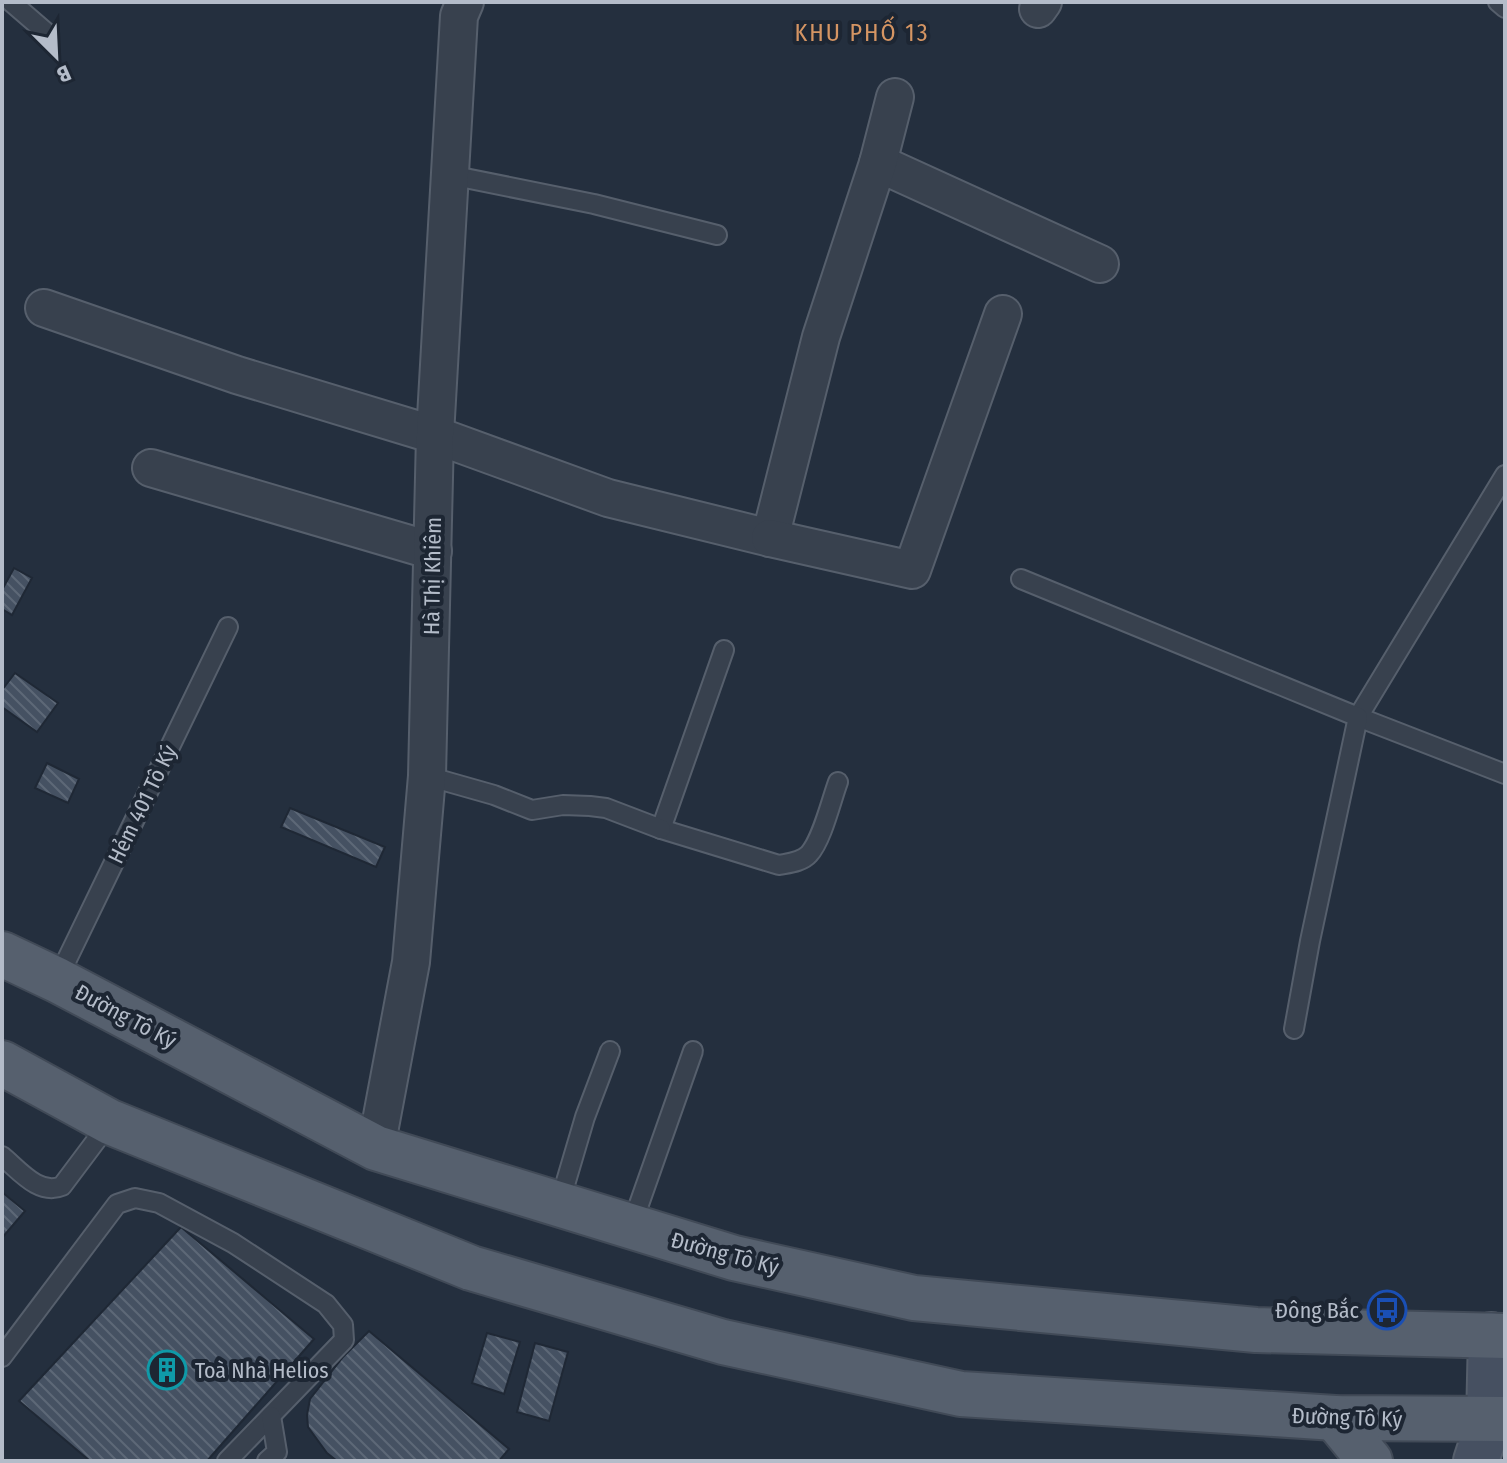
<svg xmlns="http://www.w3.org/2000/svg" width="1507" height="1463" viewBox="0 0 1507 1463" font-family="'Fira Sans Condensed',sans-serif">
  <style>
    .building { fill: url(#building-back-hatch); stroke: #1f2835; stroke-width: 2 }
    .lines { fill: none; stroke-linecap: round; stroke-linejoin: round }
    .lane-casing { stroke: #565f6c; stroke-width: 22 }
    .street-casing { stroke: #565f6c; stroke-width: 40 }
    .secondary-casing { stroke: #565f6c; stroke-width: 48 }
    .primary-casing { stroke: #414a57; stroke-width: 48 }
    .lane { stroke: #38414e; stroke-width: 18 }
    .street { stroke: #38414e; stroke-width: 36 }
    .secondary { stroke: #465061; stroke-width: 44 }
    .primary { stroke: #56606e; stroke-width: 44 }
    .labels { text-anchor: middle; stroke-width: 8; stroke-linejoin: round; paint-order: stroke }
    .street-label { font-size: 22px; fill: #b4bcc9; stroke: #1d2633 }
    .poi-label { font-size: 22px; fill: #b4bcc9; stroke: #1d2633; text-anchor: end }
    .neighbourhood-label { font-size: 24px; letter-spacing: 2px; fill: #d59563; stroke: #1d2633 }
  </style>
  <defs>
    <pattern id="building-back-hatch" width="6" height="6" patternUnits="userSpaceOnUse" patternTransform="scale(2)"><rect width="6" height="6" fill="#455162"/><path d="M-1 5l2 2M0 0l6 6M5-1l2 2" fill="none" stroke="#5d6877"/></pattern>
  </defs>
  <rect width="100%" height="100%" fill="#242f3e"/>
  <g class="building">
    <path d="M14 568 32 578 12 615 2 609V590Z"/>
    <path d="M15 673 58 703 37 732 2 707V690Z"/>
    <path d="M47 763 79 779 68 803 35 788Z"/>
    <path d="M290 808 385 847 376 867 281 827Z"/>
    <path d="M2 1192 25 1211 2 1238Z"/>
    <path d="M181 1227 314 1339 207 1461H90L19 1401Z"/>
    <path d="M369 1331 509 1449 499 1461H337L327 1453 308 1427 307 1415 310 1399 343 1357Z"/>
    <path d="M487 1333 520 1342 504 1394 472 1383Z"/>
    <path d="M535 1343 568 1352 549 1421 517 1412Z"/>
  </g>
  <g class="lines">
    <g class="lane-casing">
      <g id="lane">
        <path d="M11 2 47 33"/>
        <path d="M1498 2 1505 8"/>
        <path d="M450 175 594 204 717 235"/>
        <path d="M1505 475 1358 717 1505 774"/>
        <path d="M1021 579 1358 717 1310 941 1294 1029"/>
        <path d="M724 650 661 829 779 865C789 863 802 862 809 854 822 840 831 801 838 782"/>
        <path d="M427 776 494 795 532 810 563 805 590 806 606 808 661 829"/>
        <path d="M57 980 228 627"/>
        <path d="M2 1156C19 1170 39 1196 62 1186L110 1122"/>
        <path d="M559 1205 585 1117 610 1051"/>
        <path d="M631 1227 693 1051"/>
        <path d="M2 1357 117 1204 135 1198 159 1203 233 1243 326 1304 343 1325 344 1340 227 1461"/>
        <path d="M267 1461 277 1452 271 1416"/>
      </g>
    </g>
    <g class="street-casing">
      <g id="street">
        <path d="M1038 9 1043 2"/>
        <path d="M878 163 1100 264"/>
        <path d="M44 308 237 375 435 435 608 498 770 538 821 337 878 163 895 97"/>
        <path d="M151 468 433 551"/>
        <path d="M770 538 912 570 1003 314"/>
        <path d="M376 1148 411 962 427 776 435 435 459 16 465 2"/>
      </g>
    </g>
    <g class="secondary-casing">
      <path id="secondary" d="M1476 1461 1489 1421 1491 1335"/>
    </g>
    <g class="primary-casing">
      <g id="primary">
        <path d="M2 954 57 980 376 1148 734 1258 914 1298 1256 1330 1505 1336"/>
        <path d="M2 1063 110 1122 471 1268 723 1342 961 1394 1335 1418 1505 1419"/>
        <path d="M1335 1418 1370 1461"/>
      </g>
    </g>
    <use href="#lane" class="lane"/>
    <use href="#street" class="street"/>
    <use href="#secondary" class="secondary"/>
    <use href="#primary" class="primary"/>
  </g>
  <defs>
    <g id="bus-ring" transform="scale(2)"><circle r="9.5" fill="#1d2633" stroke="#1a4fb4" stroke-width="1.5"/><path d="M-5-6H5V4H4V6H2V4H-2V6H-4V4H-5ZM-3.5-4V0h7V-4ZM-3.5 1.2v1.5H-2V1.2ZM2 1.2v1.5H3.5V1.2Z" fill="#1a4fb4"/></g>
    <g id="building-ring" transform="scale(2)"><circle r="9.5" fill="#1d2633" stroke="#0f9aa8" stroke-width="1.5"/><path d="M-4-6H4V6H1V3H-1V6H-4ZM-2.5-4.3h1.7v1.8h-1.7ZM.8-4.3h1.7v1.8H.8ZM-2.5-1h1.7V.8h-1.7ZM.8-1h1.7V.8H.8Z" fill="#0f9aa8"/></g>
  </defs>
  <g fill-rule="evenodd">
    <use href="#bus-ring" x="1387" y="1310"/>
    <use href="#building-ring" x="167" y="1370"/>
  </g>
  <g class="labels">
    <g class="street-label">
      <text transform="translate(432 576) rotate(-89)" y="8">Hà Thị Khiêm</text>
      <text transform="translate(142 804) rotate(-64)" y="8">Hẻm 401 Tô Ký</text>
      <text transform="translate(126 1016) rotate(28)" y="8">Đường Tô Ký</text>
      <text transform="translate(725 1253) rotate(15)" y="8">Đường Tô Ký</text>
      <text transform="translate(1347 1417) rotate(2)" y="8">Đường Tô Ký</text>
    </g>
    <g class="poi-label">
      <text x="1359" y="1318">Đông Bắc</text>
      <text x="195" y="1378" text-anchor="start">Toà Nhà Helios</text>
    </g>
    <g class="neighbourhood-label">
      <text x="862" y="41">KHU PHỐ 13</text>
    </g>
  </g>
  <rect width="1507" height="1463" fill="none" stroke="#b4bcc9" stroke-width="8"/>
  <g transform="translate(56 56) rotate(156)" stroke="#1d2633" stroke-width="6" paint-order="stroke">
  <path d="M0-6L14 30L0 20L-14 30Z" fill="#b4bcc9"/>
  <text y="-12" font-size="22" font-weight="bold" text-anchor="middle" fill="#b4bcc9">B</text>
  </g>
</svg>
